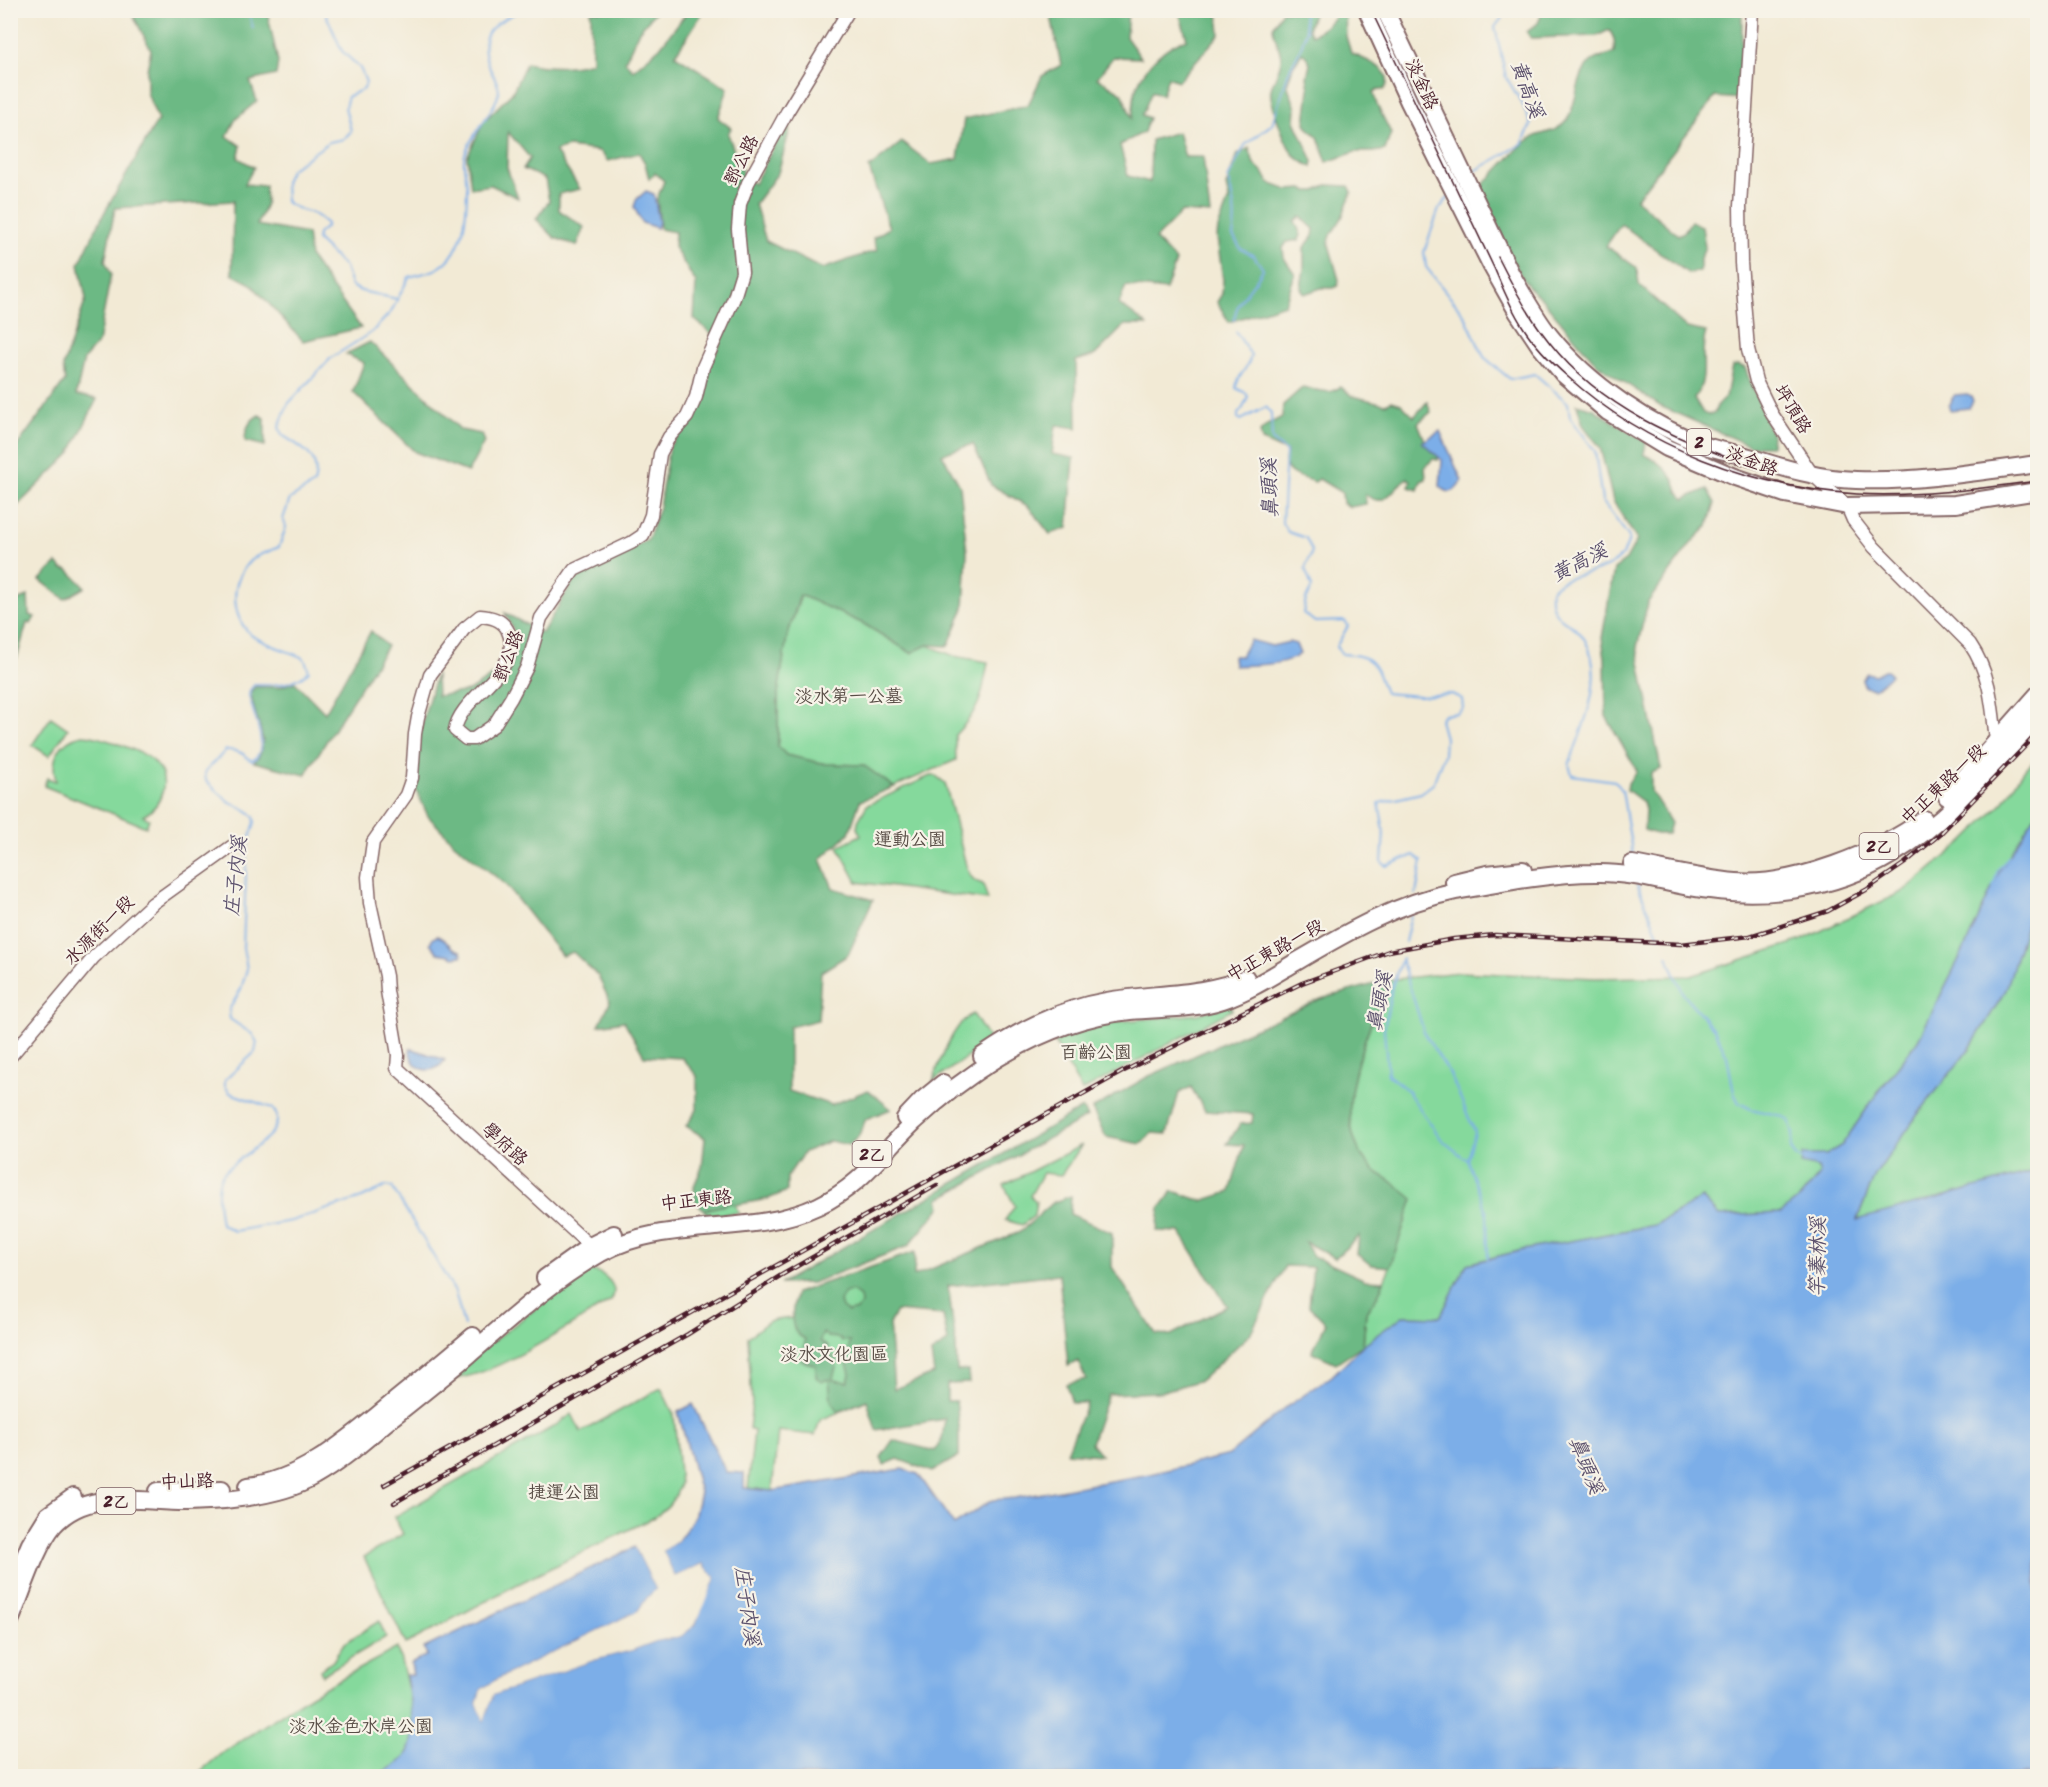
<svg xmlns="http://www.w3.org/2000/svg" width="2048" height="1787" viewBox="0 0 2048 1787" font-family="Sriracha,'LXGW WenKai TC',sans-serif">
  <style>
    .green { fill: #85d99c; stroke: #687c64; stroke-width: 1.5 }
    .forest { fill: #6cb984; stroke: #5b6c58; stroke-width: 1.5; fill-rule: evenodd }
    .water { fill: #7caee8; stroke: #63668a; stroke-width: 1.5 }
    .pier { fill: #f2ead5 }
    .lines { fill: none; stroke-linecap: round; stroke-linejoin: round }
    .stream { stroke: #7caee8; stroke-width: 2 }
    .ferry { stroke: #5c516d; stroke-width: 1.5; stroke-dasharray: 8 6; stroke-linecap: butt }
    .minor-casing { stroke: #856666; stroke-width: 15 }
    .major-casing { stroke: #856666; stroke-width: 20 }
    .minor { stroke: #fff; stroke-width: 12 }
    .major { stroke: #fff; stroke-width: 16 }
    .tram { stroke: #4a1f2b; stroke-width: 1.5 }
    .rail-casing { stroke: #4a1f2b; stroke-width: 4.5 }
    .rail { stroke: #f7f3e8; stroke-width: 2; stroke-dasharray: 7; stroke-linecap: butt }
    .labels { text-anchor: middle; stroke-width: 4.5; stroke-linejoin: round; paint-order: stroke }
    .shield { fill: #f7f3e8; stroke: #7e5f64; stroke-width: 1.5 }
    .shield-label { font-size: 16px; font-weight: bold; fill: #4a1f2b }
    .street-label { font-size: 18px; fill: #4a1f2b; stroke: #f7f3e8 }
    .park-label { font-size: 18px; fill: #594e47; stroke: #f7f3e8 }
    .water-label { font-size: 20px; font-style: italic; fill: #5c516d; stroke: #f7f3e8 }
  </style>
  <rect width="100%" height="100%" fill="#f7f3e8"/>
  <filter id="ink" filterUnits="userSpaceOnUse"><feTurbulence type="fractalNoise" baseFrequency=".0167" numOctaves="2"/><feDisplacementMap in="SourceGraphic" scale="12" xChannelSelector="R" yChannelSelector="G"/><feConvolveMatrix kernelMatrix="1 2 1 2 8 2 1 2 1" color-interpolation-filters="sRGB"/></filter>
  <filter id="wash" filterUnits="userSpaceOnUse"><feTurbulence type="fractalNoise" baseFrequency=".008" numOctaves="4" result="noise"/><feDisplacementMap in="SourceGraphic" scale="24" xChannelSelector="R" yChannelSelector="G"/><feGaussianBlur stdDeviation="1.35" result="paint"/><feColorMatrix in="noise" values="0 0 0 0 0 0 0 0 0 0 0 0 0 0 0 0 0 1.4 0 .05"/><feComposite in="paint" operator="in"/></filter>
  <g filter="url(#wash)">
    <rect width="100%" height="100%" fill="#f2ead5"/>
    <g class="green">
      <path d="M801 595 864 624 911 653 927 645 954 656 988 662C982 696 981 709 955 735L956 760 894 787 863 765 826 764 785 755 778 746V693L787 637Z"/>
      <path d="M51 717 68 729 49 756 32 745Z"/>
      <path d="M82 735C97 735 142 751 153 761 172 778 163 805 143 816L149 819 146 827 44 786 47 778 56 781C50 759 59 740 82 735Z"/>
      <path d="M2037 758V813L2001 868 1967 943 1918 1040 1877 1094 1842 1145 1826 1155 1818 1168 1820 1174 1801 1197 1781 1213 1719 1216 1702 1198 1655 1225 1523 1250 1467 1264 1440 1317 1403 1316 1363 1345 1366 1312 1378 1295 1390 1267 1412 1199C1405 1193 1399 1187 1391 1181 1385 1177 1377 1174 1372 1168 1323 1119 1368 1034 1388 980L1459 972 1595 978 1691 976 1802 940 1906 890 1964 841 2004 801 2024 770Z"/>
      <path d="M930 776H936L945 783 966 865C970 876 972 881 983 884L988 900 857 882 838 846 861 835 857 828 858 821 867 805Z"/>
      <path d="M2037 890V1171L1857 1221 1875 1175 1918 1114 1970 1048 2006 990Z"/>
      <path d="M1230 1004 1232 1010 1082 1091 1052 1037 1091 1024 1198 1014Z"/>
      <path d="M973 1014 990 1041 933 1081C939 1062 954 1022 973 1014Z"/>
      <path d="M1082 1145 1061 1175 1043 1173 1030 1196 1036 1201 1034 1216 1022 1225 1005 1220 1015 1206 1004 1185Z"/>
      <path d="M732 1203 735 1205 739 1213 708 1216 705 1210Z"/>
      <path d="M915 1252 914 1277 889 1324 893 1389 820 1420 815 1435 778 1431 772 1491 748 1488 754 1431 749 1429 752 1403 748 1337 769 1321 792 1318 796 1293Z"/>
      <path d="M586 1270C602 1270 621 1285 611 1301 571 1324 495 1377 451 1379L454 1371Z"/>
      <path d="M661 1388 674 1415 680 1484 676 1495 668 1506 655 1517 516 1585 406 1644 364 1557 403 1534 394 1517 553 1427 572 1414 581 1432Z"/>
      <path d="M379 1621 386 1637 322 1675 320 1670 333 1661 344 1643Z"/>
      <path d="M397 1648C404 1669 419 1728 410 1749 403 1764 387 1770 373 1776H195L222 1753 311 1695Z"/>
    </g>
    <g class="forest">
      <path d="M131 11H267L278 62 276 75 250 81 257 101 236 119 227 136 241 146 238 158 254 167 245 184 265 186 266 204 257 225 307 234 310 257 361 328 303 341 251 284 232 274 233 201 115 208 105 261 111 274 98 343 84 359 76 395 97 399 70 454 14 509 11 522V454L65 381 63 366 86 299 79 264 104 213 158 120 147 93V70L151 50Z"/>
      <path d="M591 11H656L639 31 625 61 633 70 660 47 688 11H704L675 55 728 88 718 118 731 128 728 134 744 177 754 184 797 103 778 173 755 204 766 241 822 269 877 250 873 238 889 228 869 168 902 142 931 164 958 159 964 119 1028 105 1042 76 1061 65 1050 11H1128L1126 37 1141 58 1113 57 1097 78 1122 93 1132 118C1134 109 1133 95 1137 86 1146 65 1165 45 1187 39L1180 15 1181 11H1218L1220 34 1178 81 1168 77 1162 95 1152 91 1142 115 1149 118 1144 132 1120 145 1128 176 1150 182 1151 140 1178 132 1185 157H1203L1210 214 1182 212 1155 239 1176 261 1166 290 1126 286 1119 304 1147 325H1125L1095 355 1076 361 1077 428 1056 425 1052 454 1074 458 1068 528 1050 534 1028 506 991 485 973 444 942 454 960 486 967 552 964 608 948 646 927 645 911 653 864 624 800 595 787 637 778 693V746L786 755 826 764 863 765 894 787 860 801 849 833 821 859 833 888 873 900 848 955 821 972 818 1020 789 1027V1091L831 1105 868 1090 891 1109 866 1119 858 1137 849 1145 830 1141 804 1152 787 1177V1191L768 1199 735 1205 732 1203 705 1210 695 1202 694 1186 702 1167 705 1138 686 1126 697 1110V1076L682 1058 644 1056 624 1021 599 1025 610 1002 598 976 573 952 562 956 505 884 454 843 428 816 413 783 418 737 436 674 437 696 469 691 506 667 514 653 517 638 505 613 542 633 578 573 648 540 659 507 669 447 692 418 709 367 721 342 694 319 696 283 674 247 675 232 660 229 657 199 664 181 655 173 649 179 645 163 639 153 608 161 599 151 568 147 555 151 580 189 559 194V210L584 227 577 246 555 238 536 219 549 201 545 179 523 169 530 158 508 132 507 168 518 198 491 185 471 188 467 157 484 121 512 93 526 63C549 68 570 68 592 62Z"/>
      <path d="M1282 11H1314L1308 29 1312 35C1323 29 1333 22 1337 11H1345L1346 36 1351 53C1364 60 1398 69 1384 90L1378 89 1373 92 1377 105 1391 133 1385 150 1374 152H1355L1327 162 1318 137 1308 128 1305 123 1309 89 1307 77 1310 64 1308 58 1302 53 1293 66 1287 84 1296 108 1295 121 1313 161 1312 167C1307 164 1300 161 1296 157 1287 150 1268 99 1271 89 1274 78 1281 69 1281 58 1280 47 1274 38 1273 27Z"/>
      <path d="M1539 11H1742L1741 99 1715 97 1636 199 1678 235 1684 232 1691 221 1702 227 1705 247 1700 258V271L1689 274 1621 224 1606 246 1637 268 1639 285 1687 328 1706 332C1698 355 1711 378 1694 398L1703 413 1708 415 1715 412 1717 405 1726 397 1732 366 1739 365 1745 368 1772 435 1771 446H1750L1660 406 1597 364 1540 297C1515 281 1493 215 1481 187 1496 172 1511 154 1527 141 1539 131 1556 135 1567 120 1578 103 1576 73 1592 61 1598 57 1607 56 1614 53 1615 44 1615 37 1609 30L1597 36 1531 38 1527 32 1538 23 1541 16Z"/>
      <path d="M1249 148 1254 164 1263 172 1269 183 1288 190 1303 189 1308 191H1316L1327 185 1349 186 1352 192C1348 200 1346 207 1343 215 1339 226 1329 232 1329 245L1339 280 1338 286 1333 288H1321L1304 294 1301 288 1304 268V248L1313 236 1314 229 1301 217 1295 221 1301 235 1299 240 1287 242 1283 248 1284 258 1295 274 1285 304 1229 322 1217 302 1222 294 1223 280 1217 238 1218 228 1229 199 1226 186 1237 155Z"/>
      <path d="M370 342 461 430 481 434 484 442 468 472 415 452 353 392 364 363 346 354Z"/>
      <path d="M1341 387 1352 396 1385 404 1392 401 1401 404 1414 417 1427 402 1431 412 1418 423 1426 443 1438 455V460L1433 459 1425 467 1426 479 1421 481 1418 490 1409 487 1411 482 1408 478C1391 487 1387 512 1365 494L1366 504 1350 507 1343 503 1342 493 1319 479 1315 482C1298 477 1279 473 1287 452L1262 441 1260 432 1267 425 1282 417 1283 405 1302 388 1330 392Z"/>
      <path d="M1577 404 1594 409 1646 442 1644 454C1654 459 1666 468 1672 477 1679 486 1673 488 1684 499L1707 489 1715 503 1708 526 1692 542 1648 602 1637 647 1661 769 1651 773V791L1671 823 1668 834H1656L1644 830 1645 809 1643 802 1627 790 1628 783 1637 771 1606 716 1605 658 1602 638 1614 569 1626 560 1637 540 1613 501 1600 447 1583 425Z"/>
      <path d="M259 415 265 418V446L245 441C245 430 248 421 259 415Z"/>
      <path d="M57 563 62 569 68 570 85 587 65 599 40 580Z"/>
      <path d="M28 596 29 615 35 617 31 624 27 623 17 658H11V604Z"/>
      <path d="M371 631 387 646 305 775 254 762C275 743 251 715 251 691L255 687H279L295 682 325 713Z"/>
      <path d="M1388 980C1368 1034 1323 1119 1372 1168 1377 1174 1385 1177 1391 1181 1399 1187 1406 1193 1413 1199L1390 1267 1371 1265 1357 1254 1359 1236 1335 1258 1305 1242 1313 1256 1365 1280 1384 1281 1378 1295 1366 1312 1363 1345 1336 1363 1312 1352 1326 1323 1309 1306 1313 1267 1285 1266 1250 1334 1201 1380 1160 1392 1108 1394 1091 1443 1101 1455 1067 1452 1087 1403H1072L1066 1384 1086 1379 1078 1361 1068 1366 1059 1274 948 1286 956 1345 957 1371 968 1370 969 1383 947 1384V1401H956L959 1426V1456L932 1472 898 1459 884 1465 881 1457 893 1440 935 1451 942 1439 945 1419 876 1430 867 1400 838 1412 831 1401 829 1379 821 1382 816 1377V1365L801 1361 804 1354 805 1339C786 1331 793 1309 796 1293L915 1252 914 1276 1020 1232 1054 1202 1071 1196 1070 1214 1112 1233V1267L1156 1334 1171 1335 1227 1306 1180 1232 1157 1231 1160 1208 1173 1191 1202 1201 1230 1192 1244 1145 1227 1144 1240 1124 1252 1123 1253 1114 1205 1111 1191 1087 1179 1093 1167 1134 1152 1133 1141 1144 1106 1137 1092 1109 1147 1077 1321 999ZM852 1291 860 1297 861 1304 857 1310 848 1312 842 1308 840 1301 845 1293ZM896 1311 943 1315 948 1342 931 1353 934 1374 894 1389 889 1324ZM823 1333 828 1337 840 1338 842 1341H850L846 1360 850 1374 848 1382 833 1380C832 1376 838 1366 838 1359L826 1353 828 1347 820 1341Z"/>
      <path d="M1082 1108 1087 1117 939 1199 941 1207 908 1246 812 1283 780 1284Z"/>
    </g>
    <g class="water">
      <path d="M646 191 654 194 659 222 657 228 642 223 634 207 636 200Z"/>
      <path d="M1967 394 1971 396 1973 401 1969 408 1950 410 1949 406 1955 395Z"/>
      <path d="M1440 431 1462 481C1455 492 1449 496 1440 486L1442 460 1422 442Z"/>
      <path d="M1250 640 1272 646 1289 642 1296 644 1300 654C1286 666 1252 665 1234 666L1233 656H1241Z"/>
      <path d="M1884 670H1887L1891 675 1874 689 1865 687 1862 679 1867 673 1875 675Z"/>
      <path d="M2037 813V890L2006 990 1970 1048 1918 1114 1875 1175 1857 1220 2037 1171V1776H374C384 1772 395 1767 403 1759 420 1741 409 1699 406 1675H413L411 1664 427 1655 424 1648 635 1547 656 1589 648 1597 638 1611 496 1680 481 1690 477 1703 484 1720 493 1695 594 1660 632 1650 656 1641 681 1636 695 1625 715 1578 703 1564 675 1577 663 1551 677 1541 688 1527 695 1514 700 1492 678 1412 693 1404 726 1472 744 1473V1488L772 1491 902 1469 918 1474 954 1525 992 1500 1015 1498 1150 1474 1229 1455 1285 1408 1332 1376 1363 1345 1403 1316 1440 1317 1467 1264 1523 1250 1655 1225 1702 1198 1719 1216 1781 1213 1801 1197 1820 1174 1818 1168 1801 1164 1803 1155H1826L1842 1145 1877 1094 1918 1040 1967 943 2001 868Z"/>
      <path d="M437 936C447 939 450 950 461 951L462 956 453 957 450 955 438 953 430 943 433 938Z"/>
      <path d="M410 1048 445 1060C433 1078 409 1070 410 1048Z"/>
    </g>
    <path class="pier" d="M695 1514 677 1541 663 1551 675 1577 703 1564 715 1578 705 1604 695 1625 681 1636 656 1641 632 1650 594 1660 493 1695 484 1721 477 1703 481 1690 496 1680 638 1611 648 1597 656 1589 635 1547 637 1545 659 1589 640 1613 497 1683 483 1692 480 1703 484 1713 492 1692 593 1657 631 1648 655 1638 680 1633 692 1623 703 1603 711 1578 702 1568 673 1580 660 1551 675 1539 690 1516Z"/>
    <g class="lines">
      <g class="stream">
        <path d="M248 10 253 28"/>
        <path d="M324 10 342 51 360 68 366 82 364 89 348 96 345 107 351 131 344 139 329 142 290 170 285 182 286 202C300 213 311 208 326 223V227L318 234 317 240 345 267 351 286 361 291 397 299"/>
        <path d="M1470 174 1522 144 1531 125 1523 105 1506 77 1495 27 1508 10"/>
        <path d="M1450 196 1439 209 1424 252 1426 267 1465 316 1484 357 1510 379 1535 374 1568 403 1570 417 1595 451 1602 501 1629 537C1624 573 1587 570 1562 581 1558 583 1555 587 1551 590 1548 624 1573 618 1585 640 1607 679 1582 728 1569 765L1572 775 1615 781 1622 790 1633 857"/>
        <path d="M1234 320C1237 298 1253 288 1263 269L1254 256 1241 249 1233 236C1237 216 1233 199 1228 179L1245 145 1272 124 1289 71 1301 48 1306 30 1303 10"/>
        <path d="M1236 332 1251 355C1250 367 1237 375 1236 388L1246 393 1248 397 1243 408 1238 414V418L1241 420 1266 407 1271 413 1272 440 1286 452 1282 523 1288 532 1306 538 1312 551 1305 569 1312 587 1306 599 1303 613 1315 622 1345 621 1348 626 1336 647 1342 654C1376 655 1374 665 1385 693L1419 696 1452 694 1462 699 1463 708 1457 713 1443 715 1440 720 1445 738 1444 754 1433 784 1421 793 1379 803 1384 831 1382 862 1386 866 1414 855 1422 861 1416 894"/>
        <path d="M1637 883 1659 937"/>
        <path d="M1993 887 1998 870 2009 856"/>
        <path d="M1405 942 1412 911"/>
        <path d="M1667 956 1684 995 1714 1029 1727 1056 1734 1093 1739 1103 1751 1109 1782 1116 1789 1120 1793 1133 1791 1149 1796 1157 1803 1160"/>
        <path d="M1402 958 1392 987 1384 1030 1388 1075 1406 1089 1442 1140 1467 1160 1487 1214 1488 1259"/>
        <path d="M1401 959 1425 1035 1450 1074 1475 1132 1467 1160"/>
        <path d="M464 1326 455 1292 392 1187 387 1186 362 1198 291 1221 234 1231 221 1224C219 1212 215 1188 221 1177 229 1158 296 1134 272 1108L230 1093 225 1086V1080L255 1052 257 1042 252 1034 230 1019 229 1010 241 989 247 969 243 948 247 848 255 822 254 817 248 811 228 801 206 781 205 772 226 750C237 749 244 754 252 761 272 749 252 714 249 695L250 690 254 685C274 685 293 686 309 671L305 660 301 657C291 652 256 641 250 634 231 615 230 582 249 562 255 555 270 551 279 547L286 527 283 519 290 499 314 484C322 456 302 448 282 435L279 427 288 404 331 358 372 332 391 312 409 277C418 274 432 273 440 267 465 251 467 213 467 187 467 178 463 168 464 159 466 139 499 107 499 90 498 81 491 73 488 64 476 31 495 24 521 10"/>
      </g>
      <path class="ferry" d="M2019 1776 2038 1773"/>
    </g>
  </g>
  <g filter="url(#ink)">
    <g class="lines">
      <g class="minor-casing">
        <g id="minor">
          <path d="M1752 10 1740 206 1741 263 1748 349 1756 381 1772 414 1812 474 1847 506 1853 520 1874 547 1970 644C1991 675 1992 705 1996 741L2000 744"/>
          <path d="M10 1057 94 957 153 903 231 847"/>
          <path d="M590 1246 397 1068 398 1055 387 991 386 976 370 903 368 877 373 842 406 795 412 778 415 734 418 717 430 675 464 629 480 616C491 617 501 619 507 629 528 669 460 695 455 730L466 739H474L494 725 511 698 527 667 541 618 574 570 631 543 643 535 651 515 660 454 669 437 687 417 696 397 703 367 734 298 742 272 738 229 740 204 748 183 787 112 849 10"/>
        </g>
      </g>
      <g class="major-casing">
        <g id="major">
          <path d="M1367 10 1409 102 1491 265 1518 313 1540 346 1563 374 1608 412 1667 448 1735 477 1785 494 1847 506 1955 504 2038 491"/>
          <path d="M1385 10 1511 274C1523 295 1535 317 1550 336 1589 385 1650 426 1709 447 1722 451 1736 453 1749 457 1783 468 1820 479 1856 480 1916 482 1978 472 2038 464"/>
          <path d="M1947 797 2038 694"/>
          <path d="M1632 864C1666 870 1701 879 1736 882 1791 887 1880 852 1924 819"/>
          <path d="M1454 882 1487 874 1523 870"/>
          <path d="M982 1056C1020 1030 1060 1009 1107 1001 1153 993 1202 996 1246 978"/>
          <path d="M905 1118 922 1100 943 1083"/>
          <path d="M545 1278 590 1246 614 1234"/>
          <path d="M248 1486C303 1480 350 1437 391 1404 419 1381 446 1359 473 1336"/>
          <path d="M158 1491 222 1489"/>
          <path d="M10 1591 30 1544 48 1515 73 1497"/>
          <path d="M10 1621C22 1594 36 1546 54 1525 89 1487 143 1503 188 1502 227 1501 280 1497 314 1477 341 1462 365 1440 389 1420 413 1401 438 1381 462 1361 506 1323 550 1282 601 1253 667 1216 750 1238 818 1206 861 1186 881 1154 914 1122 940 1098 968 1076 998 1058 1039 1033 1082 1016 1130 1011 1161 1008 1193 1010 1223 1000 1249 991 1272 976 1296 962 1347 932 1397 903 1456 891 1500 883 1551 873 1596 873 1627 872 1658 881 1689 887 1759 900 1831 892 1893 854 1950 820 1993 766 2038 717"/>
        </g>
      </g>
      <use href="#minor" class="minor"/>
      <use href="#major" class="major"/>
      <g class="tram">
        <path d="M1371 10 1495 270C1503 289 1511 309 1523 327 1535 346 1551 362 1568 377 1646 447 1752 488 1857 494 1918 497 1977 489 2038 481"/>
        <path d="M1498 257C1513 287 1529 317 1550 343 1602 409 1679 440 1755 468"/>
      </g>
      <g class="rail-casing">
        <g id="rail">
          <path d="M384 1485 1122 1072 1302 983 1389 951 1454 939 1495 935 1681 944 1750 936 1828 911 1866 890 1905 863 1940 834 2038 733"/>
          <path d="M394 1503 688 1334 780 1276 937 1185"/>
        </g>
      </g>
      <use href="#rail" class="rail"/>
    </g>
  </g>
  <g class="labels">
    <g class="shield">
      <rect x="1687" y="429" width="24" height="26" rx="4.5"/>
      <rect x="1859.5" y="833" width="39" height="26" rx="4.5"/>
      <rect x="852.5" y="1141" width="39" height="26" rx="4.5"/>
      <rect x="96.5" y="1488" width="39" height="26" rx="4.5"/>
    </g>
    <g class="shield-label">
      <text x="1699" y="448">2</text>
      <text x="1879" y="852">2乙</text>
      <text x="872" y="1160">2乙</text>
      <text x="116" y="1507">2乙</text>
    </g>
    <g class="street-label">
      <text transform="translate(1422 84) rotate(65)" y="6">淡金路</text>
      <text transform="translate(741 160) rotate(-63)" y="6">鄧公路</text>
      <text transform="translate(1793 409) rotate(59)" y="6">坪頂路</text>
      <text transform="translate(1752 461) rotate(20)" y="6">淡金路</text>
      <text transform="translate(508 656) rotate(-69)" y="6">鄧公路</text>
      <text transform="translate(1943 784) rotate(-43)" y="6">中正東路一段</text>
      <text transform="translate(99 930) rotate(-45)" y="6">水源街一段</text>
      <text transform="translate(1275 950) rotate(-29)" y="6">中正東路一段</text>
      <text transform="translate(505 1144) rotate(42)" y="6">學府路</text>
      <text transform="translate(696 1200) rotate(-6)" y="6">中正東路</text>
      <text transform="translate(187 1481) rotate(-2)" y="6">中山路</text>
    </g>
    <g class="park-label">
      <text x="849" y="702">淡水第一公墓</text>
      <text x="910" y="845">運動公園</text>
      <text x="1096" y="1058">百齡公園</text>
      <text x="834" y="1360">淡水文化園區</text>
      <text x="564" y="1498">捷運公園</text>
      <text x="361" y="1732">淡水金色水岸公園</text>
    </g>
    <g class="water-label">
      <text transform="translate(1528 89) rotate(70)" y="7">黃高溪</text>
      <text transform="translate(1269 488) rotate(-92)" y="7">鼻頭溪</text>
      <text transform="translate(1579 562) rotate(-27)" y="7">黃高溪</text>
      <text transform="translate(235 876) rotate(-84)" y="7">庄子內溪</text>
      <text transform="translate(1379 1001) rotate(-79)" y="7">鼻頭溪</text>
      <text transform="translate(1817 1257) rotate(-89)" y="7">竿蓁林溪</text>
      <text transform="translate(1587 1465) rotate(68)" y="7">鼻頭溪</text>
      <text transform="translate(748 1606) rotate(82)" y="7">庄子內溪</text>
    </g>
  </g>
  <rect width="2048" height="1787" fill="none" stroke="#f7f3e8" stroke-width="36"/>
</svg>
